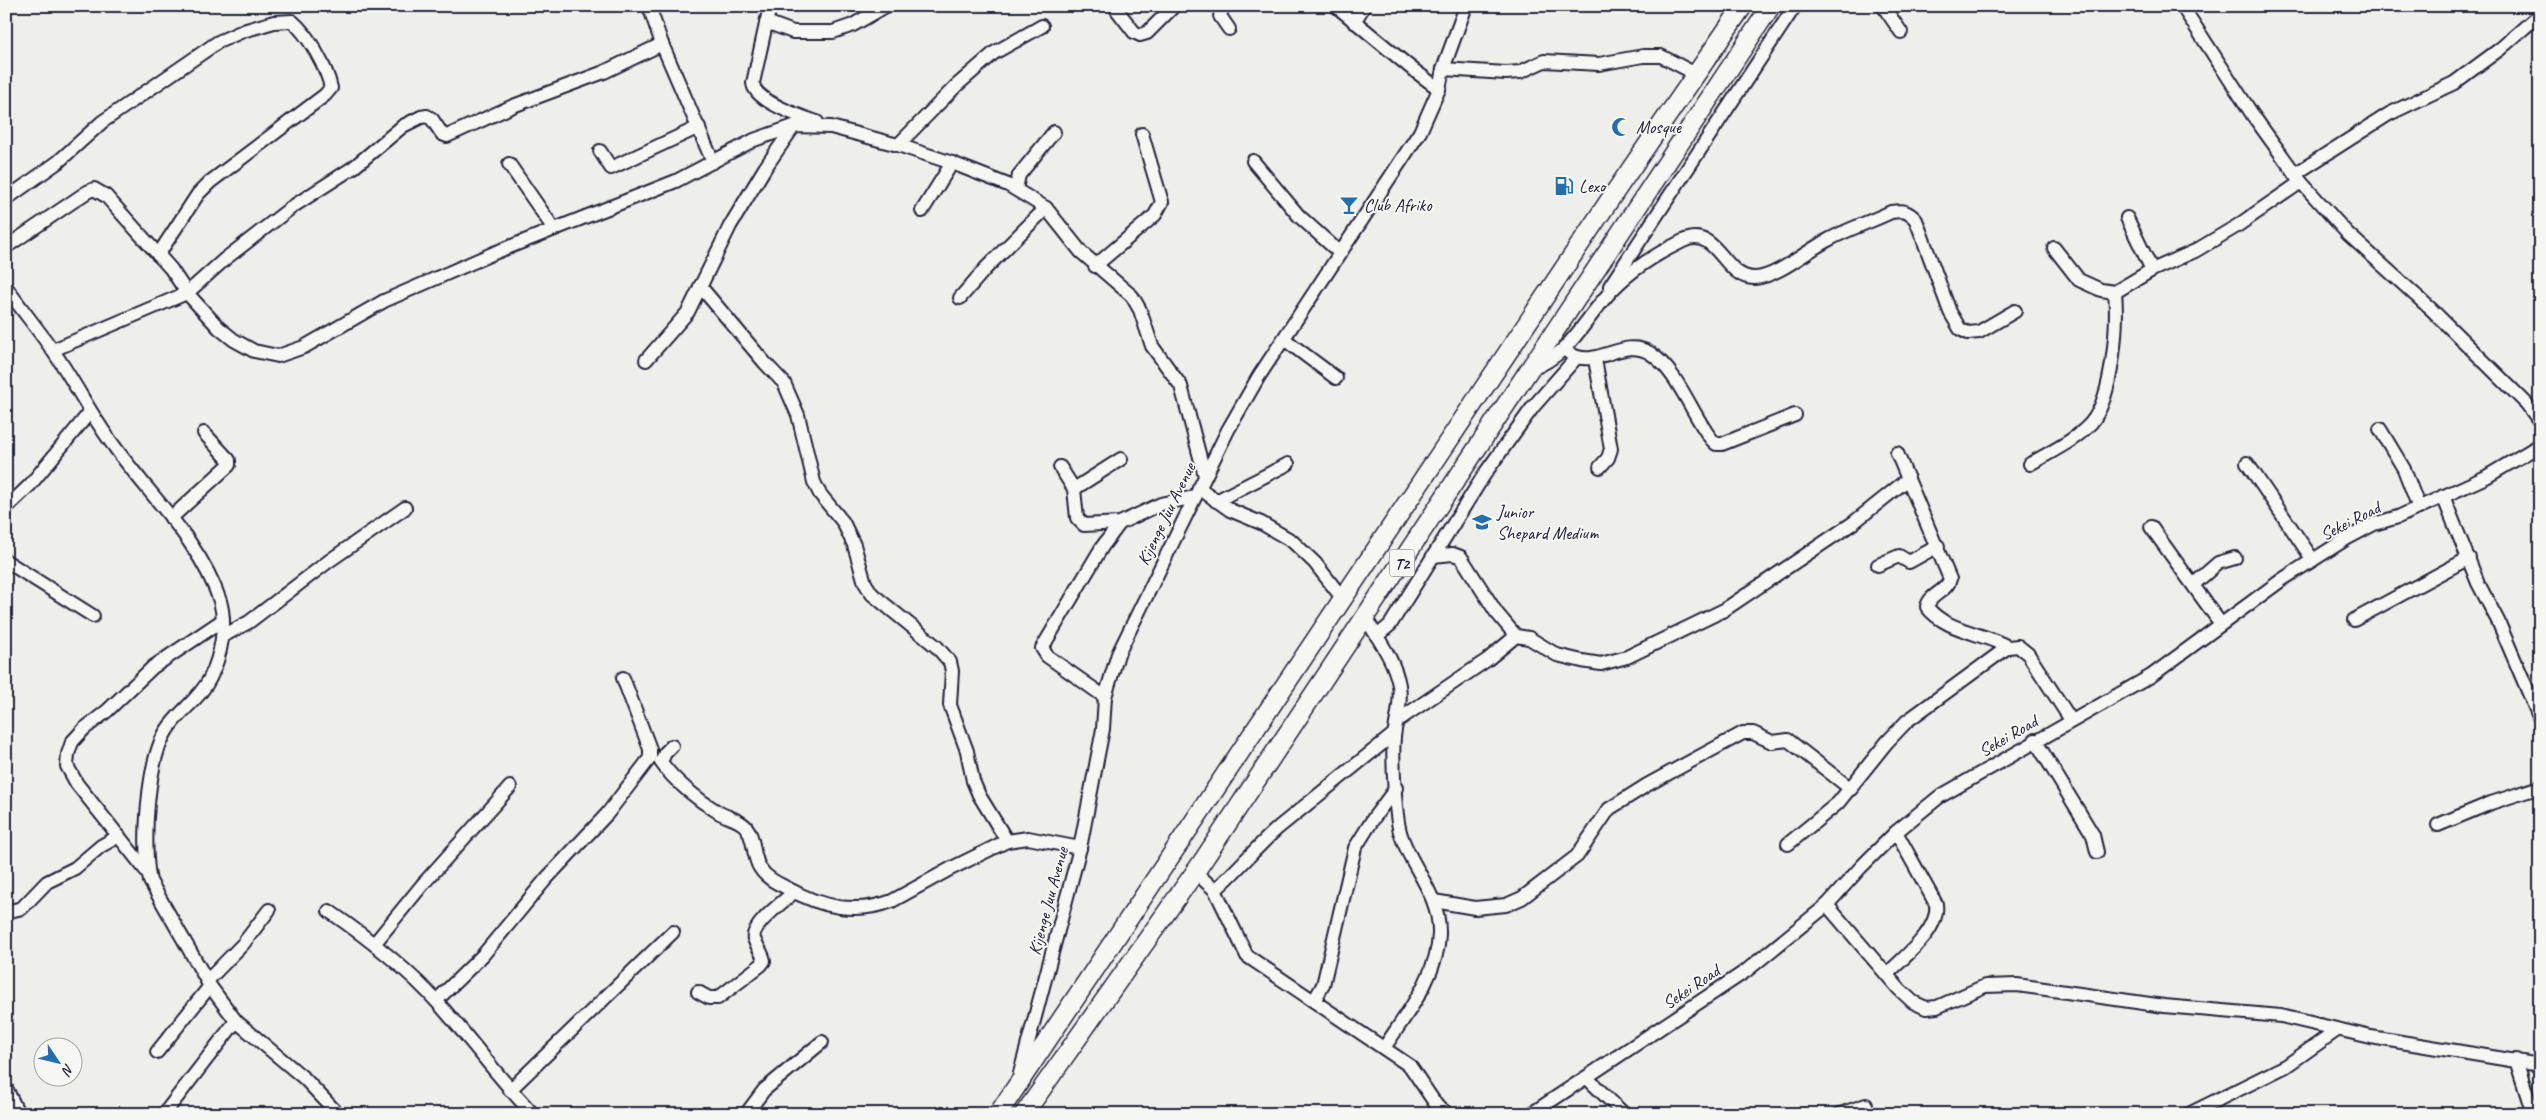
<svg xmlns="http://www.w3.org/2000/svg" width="2546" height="1120" viewBox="0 0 2546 1120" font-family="Caveat,sans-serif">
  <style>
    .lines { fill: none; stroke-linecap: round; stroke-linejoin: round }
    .minor-casing { stroke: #22223b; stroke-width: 16 }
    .highway-casing { stroke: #22223b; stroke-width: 21 }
    .minor { stroke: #f6f6f2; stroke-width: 12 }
    .highway { stroke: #f6f6f2; stroke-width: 18 }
    .labels { text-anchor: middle; stroke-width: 4; stroke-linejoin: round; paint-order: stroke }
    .shield { fill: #f6f6f2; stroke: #626272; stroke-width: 1 }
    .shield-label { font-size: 16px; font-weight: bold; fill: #22223b }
    .poi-label { font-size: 18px; fill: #22223b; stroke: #f6f6f2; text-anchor: start }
    .street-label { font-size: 18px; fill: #22223b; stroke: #f6f6f2 }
  </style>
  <rect width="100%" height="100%" fill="#eeeeeb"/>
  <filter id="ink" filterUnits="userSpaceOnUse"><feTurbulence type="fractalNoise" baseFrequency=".02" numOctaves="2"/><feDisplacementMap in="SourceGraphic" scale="10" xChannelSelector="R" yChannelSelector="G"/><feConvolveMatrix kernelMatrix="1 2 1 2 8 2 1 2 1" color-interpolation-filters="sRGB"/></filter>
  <g filter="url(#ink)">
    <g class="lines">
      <g class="minor-casing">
        <g id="minor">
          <path d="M649 6 662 44 713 162"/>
          <path d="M770 6 753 83C754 101 802 117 817 122"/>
          <path d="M1223 6 1220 16 1229 29"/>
          <path d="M1336 6 1411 68 1439 89"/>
          <path d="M1883 6 1901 32"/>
          <path d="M2182 6 2252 114 2301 182 2348 234 2432 310 2526 403 2540 422"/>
          <path d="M1117 10 1134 32 1140 35 1147 33 1174 6"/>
          <path d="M766 22 793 32H833L853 25 886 6"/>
          <path d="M1354 22 1364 6"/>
          <path d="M1443 69 1506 73 1520 72 1544 61 1599 64 1643 56H1661L1696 74"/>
          <path d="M898 145 956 86 994 53 1042 26"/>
          <path d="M600 151 611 168 699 127"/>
          <path d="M1253 161 1299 216 1339 252"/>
          <path d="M509 164 554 229"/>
          <path d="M2295 174 2389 114 2454 83 2500 49 2540 14"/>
          <path d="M1016 189 1019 175 1054 132"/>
          <path d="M6 199 58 162 102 122 218 42 243 31 274 22 292 21C308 34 327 68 331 88L325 95 210 182 198 194 158 255"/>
          <path d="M922 211 952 163"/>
          <path d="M2127 218 2152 270"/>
          <path d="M6 247 87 192 94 189 106 196 171 269 187 293 219 328 234 340 254 351 278 356 304 347 384 301 494 253 676 181 754 140 794 126 831 127 898 145 952 163 1008 185 1046 208 1081 252 1132 296 1140 310 1152 346 1181 386 1205 476"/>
          <path d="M2054 248 2079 280 2101 290 2115 292 2152 270 2195 251 2237 226 2301 182"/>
          <path d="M1095 266 1155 215 1162 202 1142 134"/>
          <path d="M700 286 765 363 784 383 798 415 814 482 820 494 843 522 854 545 865 583 872 594 937 647 950 662 952 671 950 705 967 751 973 781 979 795 1007 841"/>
          <path d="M1610 286 1795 6"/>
          <path d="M6 287C21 309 38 329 53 351 75 382 91 416 114 446 150 496 200 541 220 601 227 625 221 656 210 678 200 699 179 711 167 730 147 760 142 846 150 881L210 986 236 1021 305 1079 338 1114"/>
          <path d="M960 298 986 268 1046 208"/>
          <path d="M1284 339 1336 378"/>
          <path d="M53 350 187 293 225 259 292 207 354 167 403 126 421 117 427 116 432 119 442 134 447 136 513 106 604 72 662 44"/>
          <path d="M1569 353C1596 371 1622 336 1650 353 1673 368 1686 399 1700 422 1705 430 1709 438 1716 444H1722L1795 415"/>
          <path d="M1595 359 1611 449 1608 458 1600 467"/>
          <path d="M646 360 688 312 730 226 765 168 794 126"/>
          <path d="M1529 370C1572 354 1582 322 1612 290 1631 270 1658 253 1683 241 1718 225 1723 279 1755 278 1777 277 1808 250 1828 240 1848 229 1870 222 1891 212 1903 210 1908 211 1916 220L1950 312 1960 329 1968 333 1979 332 2015 311"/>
          <path d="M2380 429 2404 469 2419 508"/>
          <path d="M1897 453 1950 579C1947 592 1929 594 1927 607 1945 631 1984 633 2008 647"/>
          <path d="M2247 463 2313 560"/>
          <path d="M2030 464C2050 452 2075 441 2091 423 2113 397 2118 325 2115 292"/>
          <path d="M1060 467 1074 489 1077 518 1084 525 1120 523 1161 504 1195 497"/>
          <path d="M1199 488 1230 510 1261 523 1292 541 1315 563 1343 599"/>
          <path d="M1074 489 1121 459"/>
          <path d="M2443 496 2478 583 2498 621 2540 719"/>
          <path d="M1216 501 1288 464"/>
          <path d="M6 508 30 485 90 412"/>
          <path d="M171 518 229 465V460L204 433"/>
          <path d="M2151 527 2221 624"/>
          <path d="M1433 556 1453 554 1461 557 1496 612 1516 636"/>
          <path d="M6 561 93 616"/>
          <path d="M1878 565 1899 556 1909 562 1938 546"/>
          <path d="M2194 584 2218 563 2235 558"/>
          <path d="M1365 617C1378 639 1394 659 1399 685 1402 703 1396 719 1394 737 1392 757 1395 813 1400 832 1410 867 1440 893 1439 934 1438 976 1406 1014 1384 1048"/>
          <path d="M2354 620 2469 558"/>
          <path d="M223 636 249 622 329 561 405 508"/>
          <path d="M1377 636 1390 625 1486 472 1533 407 1576 358"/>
          <path d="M1105 697 1047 656 1042 648 1102 547 1120 523"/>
          <path d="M1397 721 1487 660 1516 636 1529 638 1557 655 1582 661 1601 664 1627 657 1724 610 1853 523 1908 479"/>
          <path d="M2035 740 2093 835 2097 852"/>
          <path d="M672 746 665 753 661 762C674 781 698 800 718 812 726 817 738 819 745 826 755 836 752 856 760 868 766 878 777 883 787 888 821 907 855 915 892 901L950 869 1007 841 1028 838 1080 848"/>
          <path d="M2438 825 2491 803 2540 787"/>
          <path d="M1788 844 1838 803 1887 742 1907 721 2008 647 2018 646 2028 654 2071 720"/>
          <path d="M1195 872 1215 890 1247 956 1410 1066 1437 1106 1448 1114"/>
          <path d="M148 873 77 784 67 766 68 754 72 742 84 729 107 711 153 667 223 620"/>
          <path d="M1215 890C1238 870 1256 847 1279 827L1394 734"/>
          <path d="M1434 901 1475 908 1506 905 1522 898 1577 856 1609 809 1647 785 1743 733H1753L1772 742 1788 740 1851 789"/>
          <path d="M1827 905 1899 989 1913 1002 1926 1008 1937 1007 1985 986 2017 985 2164 1006 2281 1016 2371 1037 2540 1065"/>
          <path d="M329 911C368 938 407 968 438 1003 471 1039 499 1079 533 1114"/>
          <path d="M6 912 22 908 47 882 75 868 101 846 119 836"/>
          <path d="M374 944 423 884 510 787"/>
          <path d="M1887 974C1904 957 1940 930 1936 904L1896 832"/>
          <path d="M207 981 243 944 269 910"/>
          <path d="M698 992 709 998H718L761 965 764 961C763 953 757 947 754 939 750 926 784 901 794 892"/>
          <path d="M437 1000 483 955 546 879 607 814 650 758V749L623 678"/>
          <path d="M1314 1001 1323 985 1355 848 1375 816 1396 788"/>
          <path d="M157 1052 210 986"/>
          <path d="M2516 1060 2533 1114"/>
          <path d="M1020 1073 1080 848 1103 729 1105 697 1118 654 1228 430 1259 376 1420 132 1439 89 1443 69 1466 6"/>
          <path d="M1587 1078 1624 1114"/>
          <path d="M6 1088 16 1109"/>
          <path d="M510 1090 673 932"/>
          <path d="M164 1114 236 1021"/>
          <path d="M746 1114 764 1090 822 1042"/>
          <path d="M1531 1114 1746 971 1827 905 1861 867 1896 832 1939 797 2151 676 2283 579 2346 539 2374 524 2398 517 2486 477 2540 445"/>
          <path d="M1840 1114 1866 1105"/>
          <path d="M2189 1114 2286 1066 2337 1030"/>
        </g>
      </g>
      <g class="highway-casing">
        <g id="highway">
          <path d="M998 1114 1617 189 1743 6"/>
          <path d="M1024 1114 1200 865 1771 6"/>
        </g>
      </g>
      <use href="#minor" class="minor"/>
      <use href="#highway" class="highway"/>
    </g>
  </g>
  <defs>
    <g id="mosque-bare" transform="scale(1.5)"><path d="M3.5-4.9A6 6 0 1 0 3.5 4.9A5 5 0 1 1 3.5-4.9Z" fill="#1f6fb2" stroke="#f6f6f2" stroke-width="2.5" paint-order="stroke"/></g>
    <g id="fuel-bare" transform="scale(1.5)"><path d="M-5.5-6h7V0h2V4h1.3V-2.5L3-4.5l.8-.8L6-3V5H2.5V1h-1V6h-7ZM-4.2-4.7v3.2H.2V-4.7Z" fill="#1f6fb2" stroke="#f6f6f2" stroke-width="2.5" paint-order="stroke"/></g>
    <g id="bar-bare" transform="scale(1.5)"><path d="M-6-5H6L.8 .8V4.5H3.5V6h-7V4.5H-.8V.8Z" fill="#1f6fb2" stroke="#f6f6f2" stroke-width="2.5" paint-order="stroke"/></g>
    <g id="school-bare" transform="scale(1.5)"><path d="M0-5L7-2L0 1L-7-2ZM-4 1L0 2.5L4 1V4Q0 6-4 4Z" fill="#1f6fb2" stroke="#f6f6f2" stroke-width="2.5" paint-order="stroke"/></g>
  </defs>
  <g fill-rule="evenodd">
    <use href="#mosque-bare" x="1621" y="127"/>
    <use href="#fuel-bare" x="1564" y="186"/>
    <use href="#bar-bare" x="1349" y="205"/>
    <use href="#school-bare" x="1482" y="522"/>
  </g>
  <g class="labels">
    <rect class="shield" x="1389.5" y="549.5" width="25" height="27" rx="4"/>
    <g class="shield-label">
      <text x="1402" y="569">T2</text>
    </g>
    <g class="poi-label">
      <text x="1636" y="133">Mosque</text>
      <text x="1579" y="192">Lexo</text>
      <text x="1364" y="211">Club Afriko</text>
      <text x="1497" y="518">Junior<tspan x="1497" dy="21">Shepard Medium</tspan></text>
    </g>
    <g class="street-label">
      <text transform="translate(1166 514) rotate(-64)" y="6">Kijenge Juu Avenue</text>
      <text transform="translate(2350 521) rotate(-27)" y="6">Sekei Road</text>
      <text transform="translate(2008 736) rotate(-30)" y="6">Sekei Road</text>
      <text transform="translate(1048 901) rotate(-75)" y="6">Kijenge Juu Avenue</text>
      <text transform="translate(1691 987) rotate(-34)" y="6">Sekei Road</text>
    </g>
  </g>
  <rect width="2546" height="1120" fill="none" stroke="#f6f6f2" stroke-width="25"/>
  <rect x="12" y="12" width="2521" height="1095" fill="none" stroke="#22223b" stroke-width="2" filter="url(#ink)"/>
  <g transform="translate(58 1062) rotate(125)"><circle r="24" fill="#f6f6f2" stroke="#a1a1a9"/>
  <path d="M0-4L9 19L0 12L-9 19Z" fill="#1f6fb2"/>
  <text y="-8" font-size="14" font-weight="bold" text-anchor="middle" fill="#22223b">N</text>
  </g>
</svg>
